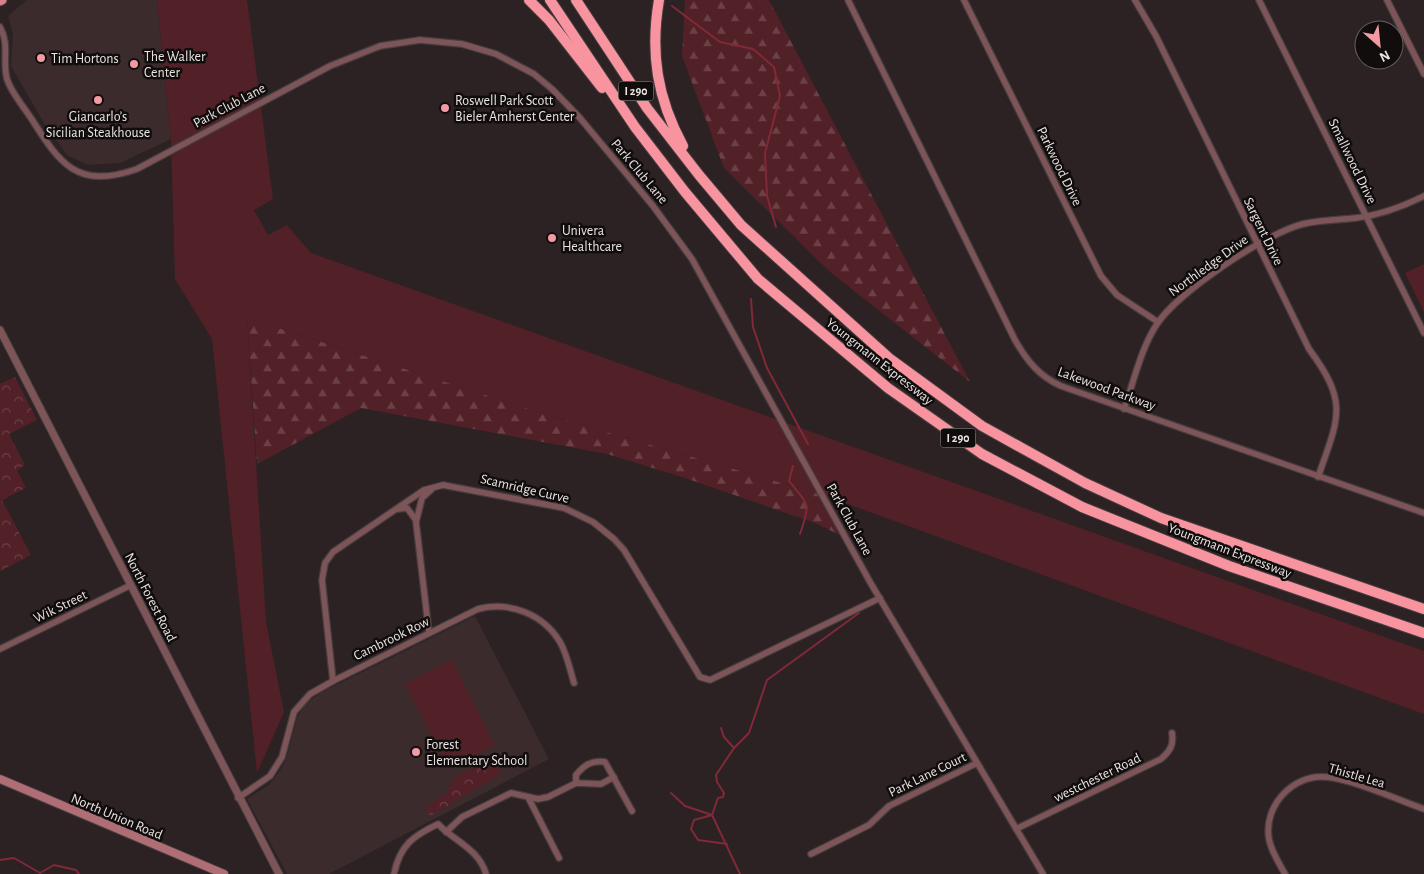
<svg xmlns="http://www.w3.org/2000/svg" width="1424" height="874" viewBox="0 0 1424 874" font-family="'Alegreya Sans',sans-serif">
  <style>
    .built { fill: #3b2b2c }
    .grass { fill: #522027 }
    .forest { fill: url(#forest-firs) }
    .park { fill: url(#park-crowns) }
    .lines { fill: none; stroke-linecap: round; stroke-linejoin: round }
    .stream { stroke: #812939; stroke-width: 2 }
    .minor-casing { stroke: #473d3e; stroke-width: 8 }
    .tertiary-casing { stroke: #473d3e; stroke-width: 9 }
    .secondary-casing { stroke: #473d3e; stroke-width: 10 }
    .primary-casing { stroke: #473d3e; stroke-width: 11 }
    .motorway-casing { stroke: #473d3e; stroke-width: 12 }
    .minor { stroke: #7d5558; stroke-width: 5.5 }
    .tertiary { stroke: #7d5558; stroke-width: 7 }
    .secondary { stroke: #af6e75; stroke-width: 8 }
    .primary { stroke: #d5828b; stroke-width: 9 }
    .motorway { stroke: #f8949f; stroke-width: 10 }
    .poi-dot { fill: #f49aa3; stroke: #110d0d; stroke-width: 2 }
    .labels { text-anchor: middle; stroke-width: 5; stroke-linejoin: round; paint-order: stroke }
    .shield { fill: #110d0d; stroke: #aaa4a4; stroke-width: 1 }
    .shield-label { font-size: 12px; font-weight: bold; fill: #ebe4e4 }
    .poi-label { font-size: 14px; fill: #ebe4e4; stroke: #110d0d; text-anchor: start }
    .street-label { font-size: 14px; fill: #ebe4e4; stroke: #110d0d }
  </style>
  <defs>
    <pattern id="forest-firs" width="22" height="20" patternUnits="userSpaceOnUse" patternTransform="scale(1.25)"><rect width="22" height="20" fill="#522027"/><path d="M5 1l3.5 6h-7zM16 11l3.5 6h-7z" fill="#6b4046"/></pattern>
    <pattern id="park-crowns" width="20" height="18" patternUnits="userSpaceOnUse" patternTransform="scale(1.25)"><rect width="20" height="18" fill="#522027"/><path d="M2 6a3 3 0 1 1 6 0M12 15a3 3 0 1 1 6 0" fill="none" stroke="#6b4046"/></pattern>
  </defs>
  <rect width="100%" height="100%" fill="#2c2223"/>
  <g class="built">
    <path d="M27 0H157L171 139 120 163 88 165 67 155 44 123 11 66 13 34 8 16Z"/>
    <path d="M475 616 549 759 329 874H287L247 799 269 785 279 772 286 760 297 718 305 704 320 693Z"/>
  </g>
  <g class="grass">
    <path d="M157 0H247L273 199 254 210 268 235 287 225 311 253 1424 651V714L823 495 544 414 247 318 266 622 284 712 257 773 212 339 175 279 171 139Z"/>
    <path d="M1424 264V312L1405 273Z"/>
    <path d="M452 660 495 745 448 769 405 684Z"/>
  </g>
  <g class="forest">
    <path d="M685 0H769L970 382 830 272 724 168 682 56Z"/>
    <path d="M247 318 544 414 823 495 846 538 815 523 682 477 607 454 361 408 257 464Z"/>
  </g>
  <g class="park">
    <path d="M15 377 37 420 9 434 25 465 17 470 26 488 2 500 31 555 0 571V384Z"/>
    <path d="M484 762 500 767 498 776 430 816 425 808 449 791 448 786 453 784 451 779Z"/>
  </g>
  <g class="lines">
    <g class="stream">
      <path d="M672 6 720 42 753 49 774 67 780 96 765 153 767 196 776 227"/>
      <path d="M751 299 753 327 767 368 808 444"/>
      <path d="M793 466 789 481C809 506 811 503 800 534"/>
      <path d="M721 728 724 737 734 748"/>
      <path d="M671 793 685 806 712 815"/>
      <path d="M712 815 694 820 691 829 698 840 727 844"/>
      <path d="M0 860 14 858 40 873 54 865 76 870 79 874"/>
      <path d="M740 874 712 815 718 798 723 797 724 793 717 782 716 775 734 748 749 733 767 680 859 613"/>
    </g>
    <g class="minor-casing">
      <g id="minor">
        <path d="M848 0 1015 340C1027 361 1039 376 1061 386L1424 513"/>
        <path d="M964 0 1101 276 1117 295 1158 322"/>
        <path d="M1135 0 1156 36 1309 349C1349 403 1339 417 1318 477"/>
        <path d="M1259 0 1424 333"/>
        <path d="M1387 0 1424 74"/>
        <path d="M0 27C10 45 2 60 7 79 11 92 23 106 31 118 60 164 77 190 137 169L330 66 380 46 420 40 462 44 496 54 534 74 552 89 580 118 653 206 692 259 870 582 1043 874"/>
        <path d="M1124 409C1134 381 1141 348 1157 324 1178 292 1266 233 1303 224 1320 220 1338 220 1356 218 1380 215 1402 207 1424 196"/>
        <path d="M398 509 407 508 415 519"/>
        <path d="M429 633 416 522 422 498 432 489"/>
        <path d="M0 649 131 585"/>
        <path d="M333 681 322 580 325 563 333 552 424 490 443 485 564 508 593 522 614 539 624 550 700 677 710 680 880 598"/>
        <path d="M576 783V775C584 765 592 760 605 762L632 811"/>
        <path d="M528 797 559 858"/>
        <path d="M238 798 270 776 282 757 294 712 310 694 333 681 478 609C510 601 543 614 560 642 567 654 570 670 574 683"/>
        <path d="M1016 829 1161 759C1170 751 1174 745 1172 733"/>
        <path d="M446 832 462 817 511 793 538 799 548 797 576 783 601 784 614 777"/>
        <path d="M811 854 869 825 889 806 977 763"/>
        <path d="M394 874C400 845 413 836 438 824 454 841 479 849 486 874"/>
        <path d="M1285 874C1279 863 1271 851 1269 839 1263 806 1293 774 1326 777 1352 779 1398 800 1424 809"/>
      </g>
    </g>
    <g class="tertiary-casing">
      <path id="tertiary" d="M0 330 279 874"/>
    </g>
    <g class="secondary-casing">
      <path id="secondary" d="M0 779 224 874"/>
    </g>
    <g class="primary-casing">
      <path id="primary" d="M0 1 2 0"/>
    </g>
    <g class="motorway-casing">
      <g id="motorway">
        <path d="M529 0 549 20 602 88"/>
        <path d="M550 0 635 127 685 192 758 279 888 388 982 454 1082 507 1229 566 1424 633"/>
        <path d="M576 0 647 108 699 175 741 225 889 358 982 426 1085 483 1161 518 1424 609"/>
        <path d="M659 0C650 53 657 98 683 146"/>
      </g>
    </g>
    <use href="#minor" class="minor"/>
    <use href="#tertiary" class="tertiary"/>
    <use href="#secondary" class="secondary"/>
    <use href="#primary" class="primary"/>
    <use href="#motorway" class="motorway"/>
  </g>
  <g class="poi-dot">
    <circle cx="41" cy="58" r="5"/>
    <circle cx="134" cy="64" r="5"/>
    <circle cx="98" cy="100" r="5"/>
    <circle cx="445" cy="108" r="5"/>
    <circle cx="552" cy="238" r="5"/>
    <circle cx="416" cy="752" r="5"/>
  </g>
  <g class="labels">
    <g class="shield">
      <rect x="618.5" y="81.5" width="35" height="19" rx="4"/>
      <rect x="940.5" y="428.5" width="35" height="19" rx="4"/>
    </g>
    <g class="shield-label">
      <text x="636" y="95">I 290</text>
      <text x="958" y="442">I 290</text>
    </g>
    <g class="poi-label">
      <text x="144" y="61">The Walker<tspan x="144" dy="16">Center</tspan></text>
      <text x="51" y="63">Tim Hortons</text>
      <text x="455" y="105">Roswell Park Scott<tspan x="455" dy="16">Bieler Amherst Center</tspan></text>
      <text x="98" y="121" text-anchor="middle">Giancarlo’s<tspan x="98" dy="16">Sicilian Steakhouse</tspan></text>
      <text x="562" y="235">Univera<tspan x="562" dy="16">Healthcare</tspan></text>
      <text x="426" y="749">Forest<tspan x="426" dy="16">Elementary School</tspan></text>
    </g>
    <g class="street-label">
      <text transform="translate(229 105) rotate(-28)" y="5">Park Club Lane</text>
      <text transform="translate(1353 161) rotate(64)" y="5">Smallwood Drive</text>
      <text transform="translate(1060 166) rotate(64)" y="5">Parkwood Drive</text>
      <text transform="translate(640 171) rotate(50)" y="5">Park Club Lane</text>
      <text transform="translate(1264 231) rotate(64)" y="5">Sargent Drive</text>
      <text transform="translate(1208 265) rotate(-36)" y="5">Northledge Drive</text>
      <text transform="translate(880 361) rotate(38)" y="5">Youngmann Expressway</text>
      <text transform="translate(1107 388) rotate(20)" y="5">Lakewood Parkway</text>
      <text transform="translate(525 488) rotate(13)" y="5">Scamridge Curve</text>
      <text transform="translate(850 519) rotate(61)" y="5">Park Club Lane</text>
      <text transform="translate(1230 550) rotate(21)" y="5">Youngmann Expressway</text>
      <text transform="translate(151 597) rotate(63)" y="5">North Forest Road</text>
      <text transform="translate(60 606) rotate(-26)" y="5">Wik Street</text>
      <text transform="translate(391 638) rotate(-26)" y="5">Cambrook Row</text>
      <text transform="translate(927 774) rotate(-26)" y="5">Park Lane Court</text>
      <text transform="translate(1357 775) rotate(16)" y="5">Thistle Lea</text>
      <text transform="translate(1097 777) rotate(-26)" y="5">westchester Road</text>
      <text transform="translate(117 816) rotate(23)" y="5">North Union Road</text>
    </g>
  </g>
  <g transform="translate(1379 45) rotate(153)"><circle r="24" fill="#110d0d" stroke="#686363"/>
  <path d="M0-4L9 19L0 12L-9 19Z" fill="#f49aa3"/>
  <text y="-8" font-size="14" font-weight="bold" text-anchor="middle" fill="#ebe4e4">N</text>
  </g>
</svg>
